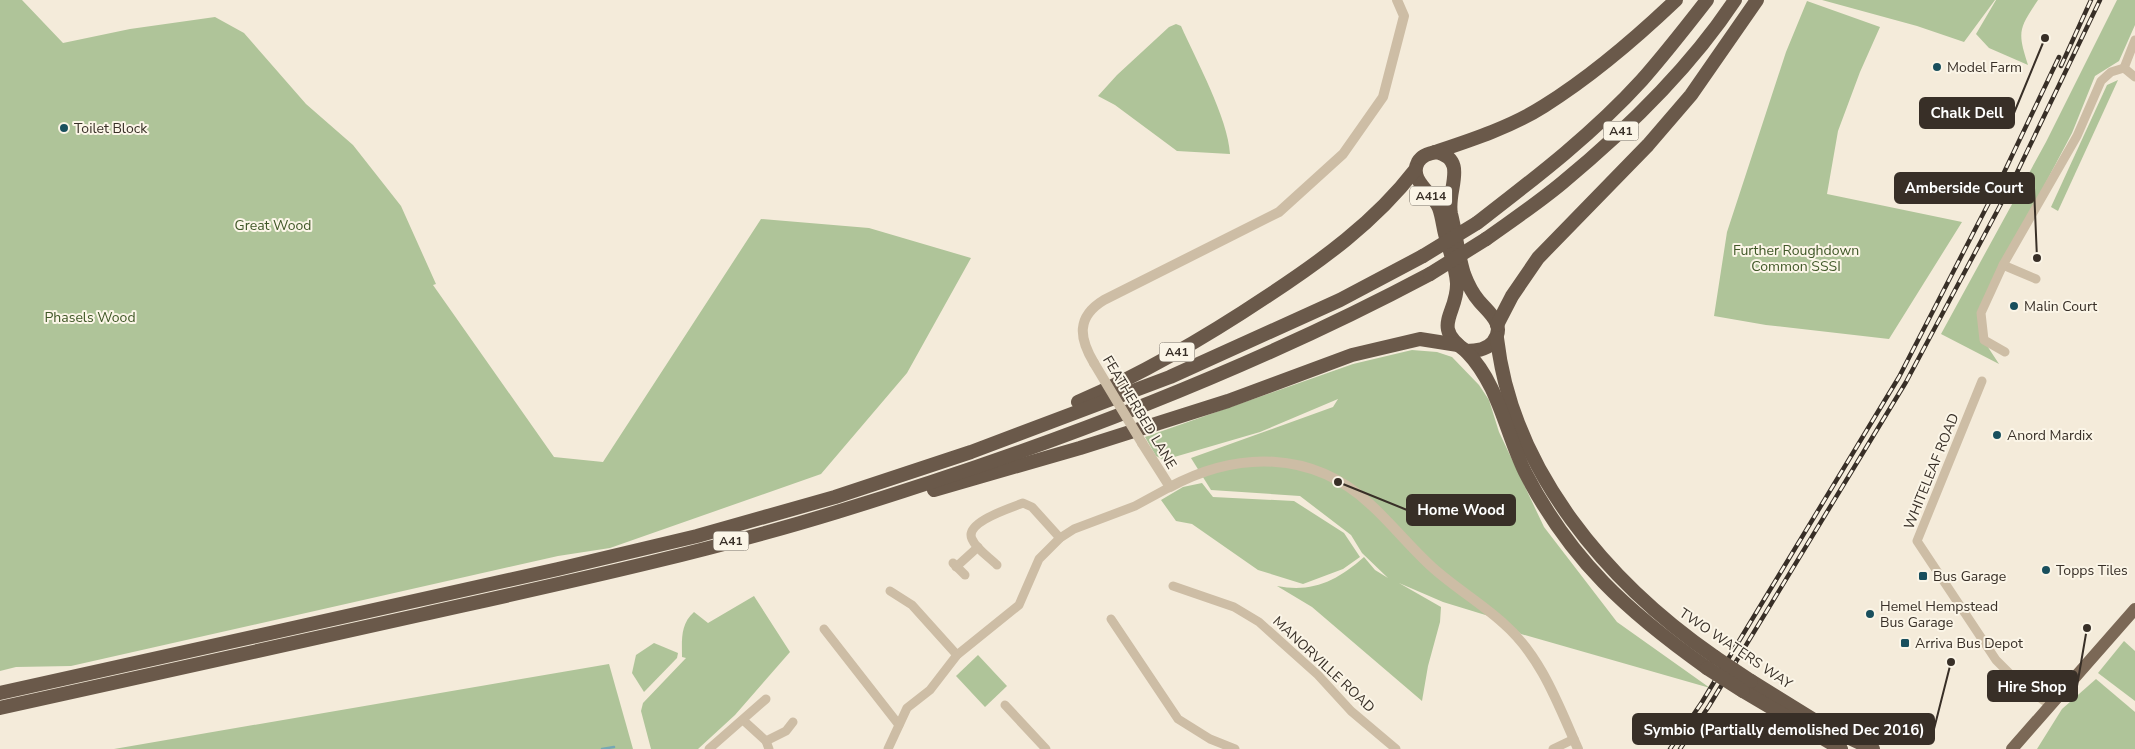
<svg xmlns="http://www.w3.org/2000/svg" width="2135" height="749" viewBox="0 0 2135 749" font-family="'Nunito Sans',sans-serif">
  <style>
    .green { fill: #afc499 }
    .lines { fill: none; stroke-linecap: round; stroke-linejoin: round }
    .stream { stroke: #76a8b3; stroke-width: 2.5 }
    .minor { stroke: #cdbda5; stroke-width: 9 }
    .tertiary { stroke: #cdbda5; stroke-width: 10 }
    .primary { stroke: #7b6856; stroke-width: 12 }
    .trunk { stroke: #6a594a; stroke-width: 14 }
    .rail-casing { stroke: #382f27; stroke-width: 4.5 }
    .rail { stroke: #fbf5e7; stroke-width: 2.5; stroke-dasharray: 8; stroke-linecap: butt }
    .tertiary-bridge { stroke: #cdbda5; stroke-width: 10 }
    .trunk-bridge { stroke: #6a594a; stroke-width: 14 }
    .poi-dot { fill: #194f5d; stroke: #fbf5e7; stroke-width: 2 }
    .labels { text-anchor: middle; stroke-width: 4; stroke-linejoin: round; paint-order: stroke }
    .shield { fill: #fbf5e7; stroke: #726a61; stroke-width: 1 }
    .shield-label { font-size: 12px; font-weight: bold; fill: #382f27 }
    .poi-label { font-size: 14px; fill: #382f27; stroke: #fbf5e7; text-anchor: start }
    .park-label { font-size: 14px; fill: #405828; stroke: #fbf5e7 }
    .street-label { font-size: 14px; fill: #382f27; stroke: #fbf5e7 }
    .leader { fill: none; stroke: #382f27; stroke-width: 2 }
    .callout-dot { fill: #382f27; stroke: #fbf5e7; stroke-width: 2 }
    .callout { fill: #382f27; stroke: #382f27; stroke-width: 2 }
    .callout-label { font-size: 15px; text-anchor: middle; font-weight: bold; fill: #fff }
  </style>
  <rect width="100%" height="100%" fill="#f4ebda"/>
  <g class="green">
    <path d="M0 0H22L63 43 130 29 215 17 244 33 306 104 353 145 401 206 436 284 433 285 554 457 603 462 761 219 869 228 971 258 907 373 821 474 610 548 558 556 71 666 16 667 0 671Z"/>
    <path d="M1822 0H1995L1964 42 1917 26Z"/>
    <path d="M1996 0H2038C2019 29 2017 31 2028 65L1989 48 1976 34Z"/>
    <path d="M2117 0H2135V25L2119 61 2095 76 2072 133 1978 311 1980 335 1999 364 1941 334 2046 142Z"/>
    <path d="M1807 1 1880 27 1860 72 1838 131 1827 194 1962 222 1889 339 1766 325 1714 316 1727 232 1786 52Z"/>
    <path d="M1176 24 1181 26C1196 60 1228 118 1230 154L1177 151 1115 105 1098 96 1117 75 1169 27Z"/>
    <path d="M2118 80 2058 211 2051 207 2107 85Z"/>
    <path d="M1412 350 1437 352 1452 357 1479 385 1489 400 1499 432 1544 527 1617 622 1710 688 1521 634 1505 621 1443 602 1399 583 1441 607 1440 622 1428 666 1422 701 1312 607 1277 586C1312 593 1337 581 1364 557L1375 570 1388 578 1362 553 1351 535 1300 496 1211 490 1191 458 1333 407 1338 399 1260 432 1164 460 1156 456 1145 437 1353 364Z"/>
    <path d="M1202 483 1213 497 1294 501 1344 533 1360 557 1343 569 1303 584 1258 570 1192 524 1176 521 1161 500 1183 487Z"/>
    <path d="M754 596 790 652 735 715 698 749H651L641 711 643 703 686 658 682 657C682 641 680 624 694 612L708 623Z"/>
    <path d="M2124 641 2135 651V701L2098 673Z"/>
    <path d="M654 643 678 653 677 658 644 692 632 673 636 655Z"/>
    <path d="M978 655 1007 686 985 707 956 676Z"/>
    <path d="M609 664 633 749H114Z"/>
    <path d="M2096 679 2135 712V749H2037L2062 709Z"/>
  </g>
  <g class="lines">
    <path class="stream" d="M602 749 614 747"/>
    <g class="minor">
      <path d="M2124 68 2135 40"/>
      <path d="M2124 68 2135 77"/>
      <path d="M2003 265 2036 279"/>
      <path d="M2005 352 1984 340 1981 313 2003 265 2077 136 2101 81 2111 72 2124 68"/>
      <path d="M1982 381 1917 541 1996 660 2018 682 2050 705"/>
      <path d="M953 563 965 575"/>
      <path d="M997 565C989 557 976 549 972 539 964 522 1011 508 1023 503L1032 507 1060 538"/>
      <path d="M956 567 978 547"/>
      <path d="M1173 586 1234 607 1259 622 1318 675 1351 711 1396 749"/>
      <path d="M890 591 912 605 957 655"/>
      <path d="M1111 619 1178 719 1210 739 1235 749"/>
      <path d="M824 629 899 725"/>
      <path d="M1005 705 1046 749"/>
      <path d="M743 720 766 741 769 749"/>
      <path d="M766 741 786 731 793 722"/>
      <path d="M709 749 766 699"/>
      <path d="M888 749 907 708 930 690 957 655 1019 605 1039 559 1060 538 1074 529 1135 506 1170 487"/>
      <path d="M1553 749 1574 739"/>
    </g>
    <g class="tertiary">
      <path d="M1094 363C1079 338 1076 317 1104 300L1279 212 1343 154 1383 97 1404 16 1397 0"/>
      <path d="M1142 443 1170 487C1237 451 1312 450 1370 504 1392 524 1410 547 1432 567 1454 587 1481 603 1503 623 1541 656 1558 704 1578 749"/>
    </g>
    <path class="primary" d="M2012 749 2135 609"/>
    <g class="trunk">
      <path d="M1435 152C1471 140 1511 127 1544 106 1592 76 1635 39 1676 0"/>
      <path d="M1437 152C1469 161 1446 190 1451 214 1456 234 1458 255 1464 274 1467 282 1473 294 1479 301 1488 312 1507 325 1493 342 1487 350 1476 351 1466 351 1430 326 1458 314 1457 283 1456 267 1449 249 1445 234 1443 226 1442 216 1439 208 1433 193 1408 180 1418 162 1422 155 1429 153 1437 152Z"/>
      <path d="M1477 223C1534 179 1593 134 1642 80 1665 54 1686 27 1707 0"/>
      <path d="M1486 239C1511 221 1538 203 1562 183 1625 131 1690 68 1735 0"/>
      <path d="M1497 325 1512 296 1538 258 1648 145 1691 95 1757 0"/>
      <path d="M1497 338C1512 471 1608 583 1715 657"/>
      <path d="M1466 351C1499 385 1505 431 1525 472 1570 560 1628 612 1707 668"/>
      <path d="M1078 402C1144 373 1206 337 1266 297 1321 261 1375 222 1415 170"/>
      <path d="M934 490 1080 448 1228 401 1352 355 1420 339 1458 345"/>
      <path d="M1751 681 1822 725 1873 749"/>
      <path d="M1743 691 1841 749"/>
      <path d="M0 693 558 569 697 536 835 497 971 452 1170 377 1340 300 1423 256"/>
      <path d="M0 708C140 677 280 646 420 615 559 584 700 554 837 512 1040 450 1242 374 1430 274"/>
    </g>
    <g class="rail-casing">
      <g id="rail">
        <path d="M2061 66 2091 0"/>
        <path d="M1670 749 1702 702 1899 377 1999 183 2059 57"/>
        <path d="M1680 749 1709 706 1906 382 2010 187 2100 0"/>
      </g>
    </g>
    <use href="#rail" class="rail"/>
    <path class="tertiary-bridge" d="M1094 363 1142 443"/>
    <g class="trunk-bridge">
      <path d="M1423 256 1477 223"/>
      <path d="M1430 274 1486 239"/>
      <path d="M1715 657 1751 681"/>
      <path d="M1707 668 1743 691"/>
    </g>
  </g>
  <g class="poi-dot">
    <circle cx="1937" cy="67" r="5"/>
    <circle cx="64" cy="128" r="5"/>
    <circle cx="2014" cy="306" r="5"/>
    <circle cx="1997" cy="435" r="5"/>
    <circle cx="2046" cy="570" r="5"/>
    <rect x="1918" y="571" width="10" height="10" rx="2.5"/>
    <circle cx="1870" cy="614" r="5"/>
    <rect x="1900" y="638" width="10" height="10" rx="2.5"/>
  </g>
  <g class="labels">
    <g class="shield">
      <rect x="1603.5" y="121.5" width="35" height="19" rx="4"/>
      <rect x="1410" y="186.5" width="42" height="19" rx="4"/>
      <rect x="1159.5" y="342.5" width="35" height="19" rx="4"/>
      <rect x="713.5" y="531.5" width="35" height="19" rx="4"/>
    </g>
    <g class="shield-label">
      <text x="1621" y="135">A41</text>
      <text x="1431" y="200">A414</text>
      <text x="1177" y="356">A41</text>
      <text x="731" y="545">A41</text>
    </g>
    <g class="poi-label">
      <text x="1947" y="72">Model Farm</text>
      <text x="74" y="133">Toilet Block</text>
      <text x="2024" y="311">Malin Court</text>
      <text x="2007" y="440">Anord Mardix</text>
      <text x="2056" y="575">Topps Tiles</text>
      <text x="1933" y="581">Bus Garage</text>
      <text x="1880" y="611">Hemel Hempstead<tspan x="1880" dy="16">Bus Garage</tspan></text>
      <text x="1915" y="648">Arriva Bus Depot</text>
    </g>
    <g class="park-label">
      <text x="273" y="230">Great Wood</text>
      <text x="1796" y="255">Further Roughdown<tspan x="1796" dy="16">Common SSSI</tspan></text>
      <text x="90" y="322">Phasels Wood</text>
    </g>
    <g class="street-label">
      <text transform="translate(1140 412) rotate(59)" y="5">FEATHERBED LANE</text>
      <text transform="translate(1931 471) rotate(-68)" y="5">WHITELEAF ROAD</text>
      <text transform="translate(1736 648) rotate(34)" y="5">TWO WATERS WAY</text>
      <text transform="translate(1324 664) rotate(43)" y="5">MANORVILLE ROAD</text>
    </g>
  </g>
  <path class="leader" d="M2045 38L2014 113M2037 258L2034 188M1338 482L1407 510M2087 628L2077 686M1951 662L1934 729"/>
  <g class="callout-dot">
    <circle cx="2045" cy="38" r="5"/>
    <circle cx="2037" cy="258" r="5"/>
    <circle cx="1338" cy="482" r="5"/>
    <circle cx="2087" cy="628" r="5"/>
    <circle cx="1951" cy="662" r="5"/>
  </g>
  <g class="callout">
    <rect x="1920" y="98" width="94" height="30" rx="5"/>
    <rect x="1895" y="173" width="139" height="30" rx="5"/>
    <rect x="1407" y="495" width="108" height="30" rx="5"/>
    <rect x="1988" y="671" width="89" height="30" rx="5"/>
    <rect x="1633" y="714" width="301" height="30" rx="5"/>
  </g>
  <g class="callout-label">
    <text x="1967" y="118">Chalk Dell</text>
    <text x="1964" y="193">Amberside Court</text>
    <text x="1461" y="515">Home Wood</text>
    <text x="2032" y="692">Hire Shop</text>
    <text x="1784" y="735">Symbio (Partially demolished Dec 2016)</text>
  </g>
</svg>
